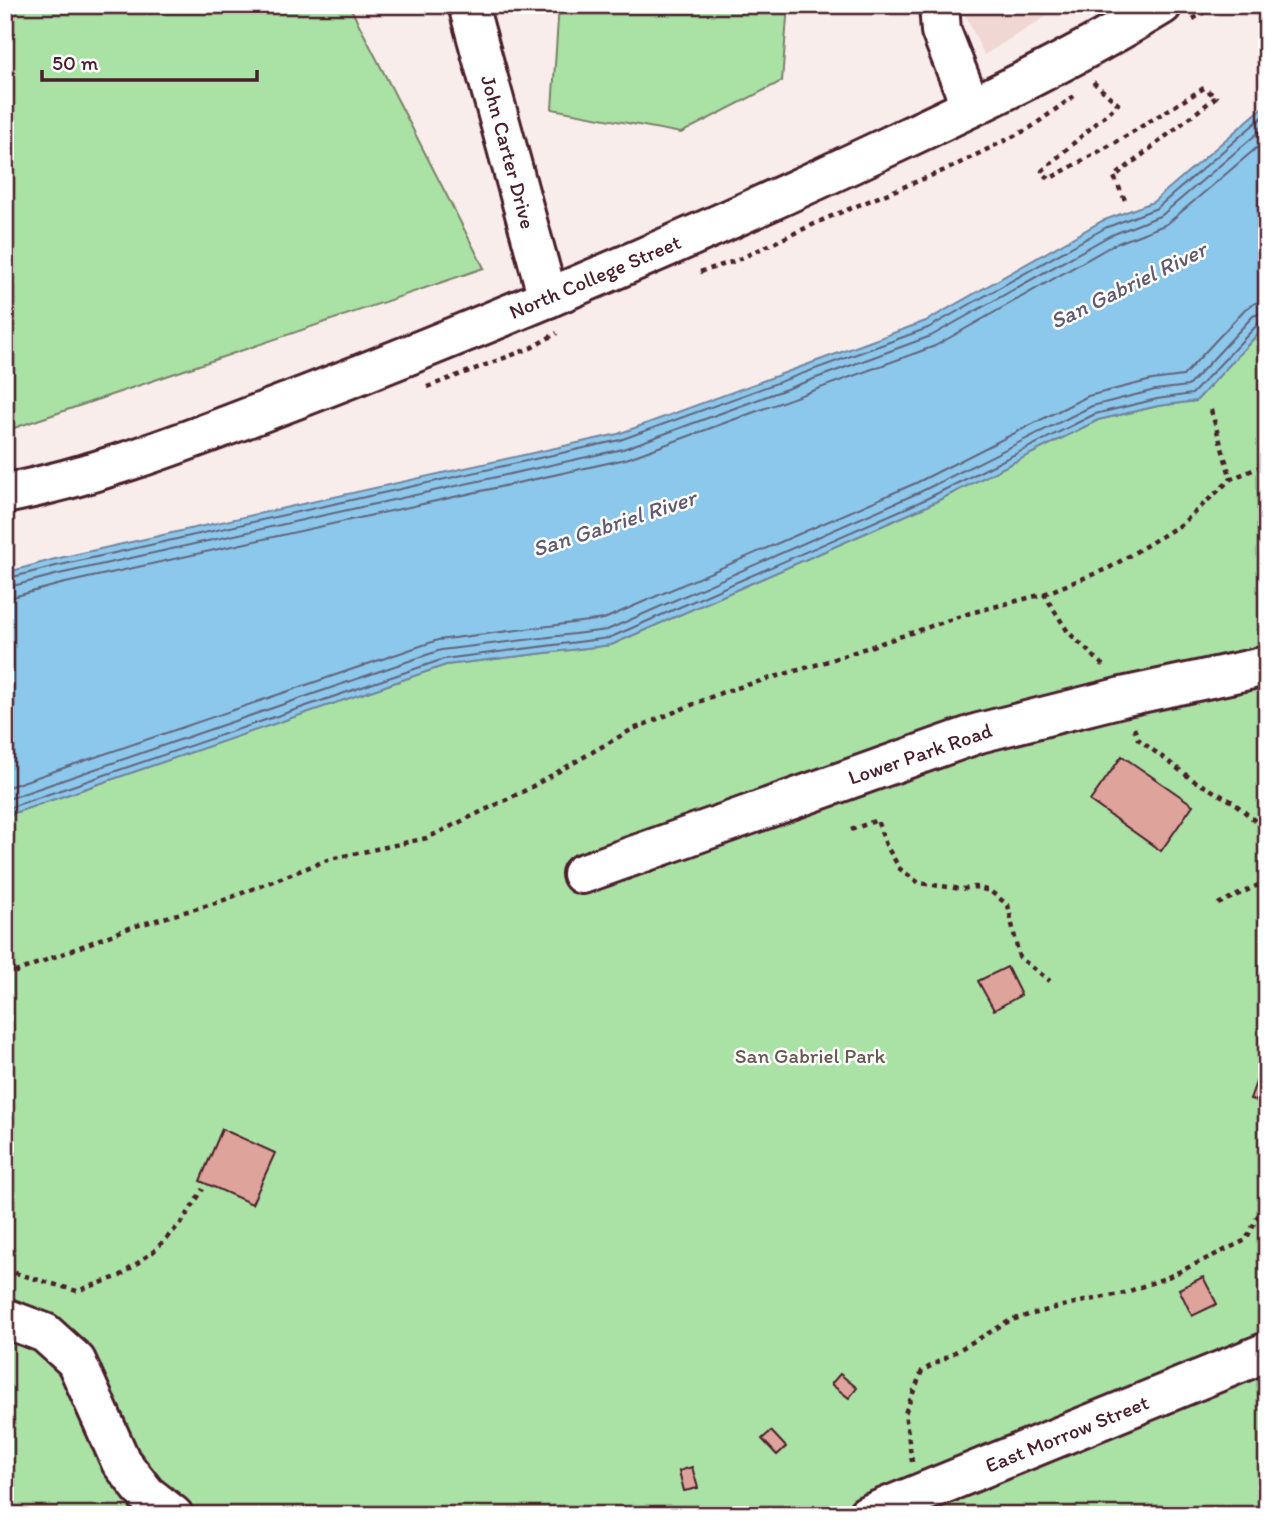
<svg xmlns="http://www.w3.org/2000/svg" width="1272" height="1520" viewBox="0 0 1272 1520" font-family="Itim,sans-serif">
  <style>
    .built { fill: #f0d7d3 }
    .green { fill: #aae2a6; stroke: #7a8068; stroke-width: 2 }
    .water { fill: #8cc8ec; stroke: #72849f; stroke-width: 2 }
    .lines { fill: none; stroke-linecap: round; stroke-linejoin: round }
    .shore { stroke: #646378; stroke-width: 2 }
    .building { fill: #dea49c; stroke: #4a1f2b; stroke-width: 2 }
    .minor-casing { stroke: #4a1f2b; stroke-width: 44 }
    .path { stroke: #4a1f2b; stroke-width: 4.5; stroke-dasharray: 5 5; stroke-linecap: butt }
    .minor { stroke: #fff; stroke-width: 38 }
    .labels { text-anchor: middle; stroke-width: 5; stroke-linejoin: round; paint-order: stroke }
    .street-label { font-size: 21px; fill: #4a1f2b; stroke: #fff }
    .park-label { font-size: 21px; fill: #675a50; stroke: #fff }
    .water-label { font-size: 23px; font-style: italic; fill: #615a6f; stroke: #fff }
  </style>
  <rect width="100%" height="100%" fill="#f8edeb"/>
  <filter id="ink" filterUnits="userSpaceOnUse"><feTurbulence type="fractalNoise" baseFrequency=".0143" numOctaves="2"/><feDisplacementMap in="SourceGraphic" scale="14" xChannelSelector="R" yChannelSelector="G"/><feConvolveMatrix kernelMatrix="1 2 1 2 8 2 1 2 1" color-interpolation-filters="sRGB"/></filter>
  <g filter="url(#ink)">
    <path class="built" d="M961 5H1065L984 55Z"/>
    <g class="green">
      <path d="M5 5H349L484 268 5 431Z"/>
      <path d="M559 5H788L782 81 681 133 552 109Z"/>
      <path d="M1267 324V1515H5V816L446 665 611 645 927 506 1098 420 1158 406 1196 401Z"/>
    </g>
    <path class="water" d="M1267 104V324L1196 401 1158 406 1098 420 927 506 611 645 446 665 5 816V573L55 559 618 434 926 321 1102 221 1153 202Z"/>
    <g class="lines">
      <g class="shore">
        <path d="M5 579 56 566 620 440 928 328 1105 228 1157 208 1267 113"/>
        <path d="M5 588 59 574 623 449 931 336 1109 236 1162 215 1267 125"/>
        <path d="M5 599 61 584 626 459 935 346 1113 245 1167 224 1267 139"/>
        <path d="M5 788 438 640 604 619 916 483 1088 396 1152 380 1183 376 1245 309 1255 303 1267 301"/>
        <path d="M5 800 441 650 607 630 920 492 1092 406 1155 390 1188 386 1253 316 1267 311"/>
        <path d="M5 809 444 659 609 638 924 500 1095 414 1157 399 1192 394 1259 323 1267 320"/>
      </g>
    </g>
    <g class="building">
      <path d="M1122 756 1193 805 1161 851 1090 801Z"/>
      <path d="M1007 967 1021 995 994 1010 978 981Z"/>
      <path d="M1261 1068 1267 1070V1104L1250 1099Z"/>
      <path d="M222 1129 275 1153 252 1204 200 1181Z"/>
      <path d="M1203 1277 1217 1304 1192 1316 1179 1289Z"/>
      <path d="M840 1374 857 1388 849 1398 831 1384Z"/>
      <path d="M771 1431 786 1447 777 1455 762 1439Z"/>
      <path d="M692 1467 698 1488 684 1491 679 1471Z"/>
    </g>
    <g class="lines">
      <g class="minor-casing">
        <g id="minor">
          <path d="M468 5 548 298"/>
          <path d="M939 5 941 31 971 107"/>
          <path d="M5 494C90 477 172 447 252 416 321 390 390 363 458 335 603 276 746 214 887 147 981 103 1074 59 1162 5"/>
          <path d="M582 874 979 733 1122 697 1267 666"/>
          <path d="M5 1318 45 1333 76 1361 121 1462 146 1494 173 1515"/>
          <path d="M867 1515 1267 1352"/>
        </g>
      </g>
      <g class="path">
        <path d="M1193 19 1216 5"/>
        <path d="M1093 82 1118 104 1042 171 1049 179 1116 142 1204 88 1216 97 1114 177 1125 200"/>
        <path d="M700 272 735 261 827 218 950 168 1030 128 1074 96"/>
        <path d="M427 387 531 348 557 333"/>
        <path d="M1211 410 1231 479"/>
        <path d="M1044 594 1109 568 1182 524 1231 479 1267 464"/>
        <path d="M1134 728 1138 739 1193 780 1233 802 1267 831"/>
        <path d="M851 830 877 820 886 845 900 869 919 883 962 889 975 887 990 891 1008 905 1019 957 1050 981"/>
        <path d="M1218 904 1267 881"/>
        <path d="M5 976 129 928 219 902 330 859 427 838 526 790 631 730 723 692 819 664 970 613 1044 594 1068 632 1105 667"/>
        <path d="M5 1270 77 1291 120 1276 154 1251 183 1221 203 1189"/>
        <path d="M912 1462 905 1413 922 1371 1011 1320 1070 1304 1124 1293 1168 1277 1246 1240 1267 1197"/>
      </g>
      <use href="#minor" class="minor"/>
    </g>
  </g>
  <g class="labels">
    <g class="street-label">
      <text transform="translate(508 152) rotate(75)" y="7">John Carter Drive</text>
      <text transform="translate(595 277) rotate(-23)" y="7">North College Street</text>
      <text transform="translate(920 754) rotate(-19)" y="7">Lower Park Road</text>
      <text transform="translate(1067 1434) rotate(-22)" y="7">East Morrow Street</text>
    </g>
    <g class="park-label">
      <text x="810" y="1063">San Gabriel Park</text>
    </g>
    <g class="water-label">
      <text transform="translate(1128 285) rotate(-26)" y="8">San Gabriel River</text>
      <text transform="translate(614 523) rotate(-18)" y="8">San Gabriel River</text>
    </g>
  </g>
  <rect width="1272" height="1520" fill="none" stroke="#fff" stroke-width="28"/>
  <rect x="14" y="14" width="1244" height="1492" fill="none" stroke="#4a1f2b" stroke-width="2.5" filter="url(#ink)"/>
  <path d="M42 70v10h215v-10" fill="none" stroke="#4a1f2b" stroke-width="3.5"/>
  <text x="52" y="70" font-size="21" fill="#4a1f2b" stroke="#ffffff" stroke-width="5" paint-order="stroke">50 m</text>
</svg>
